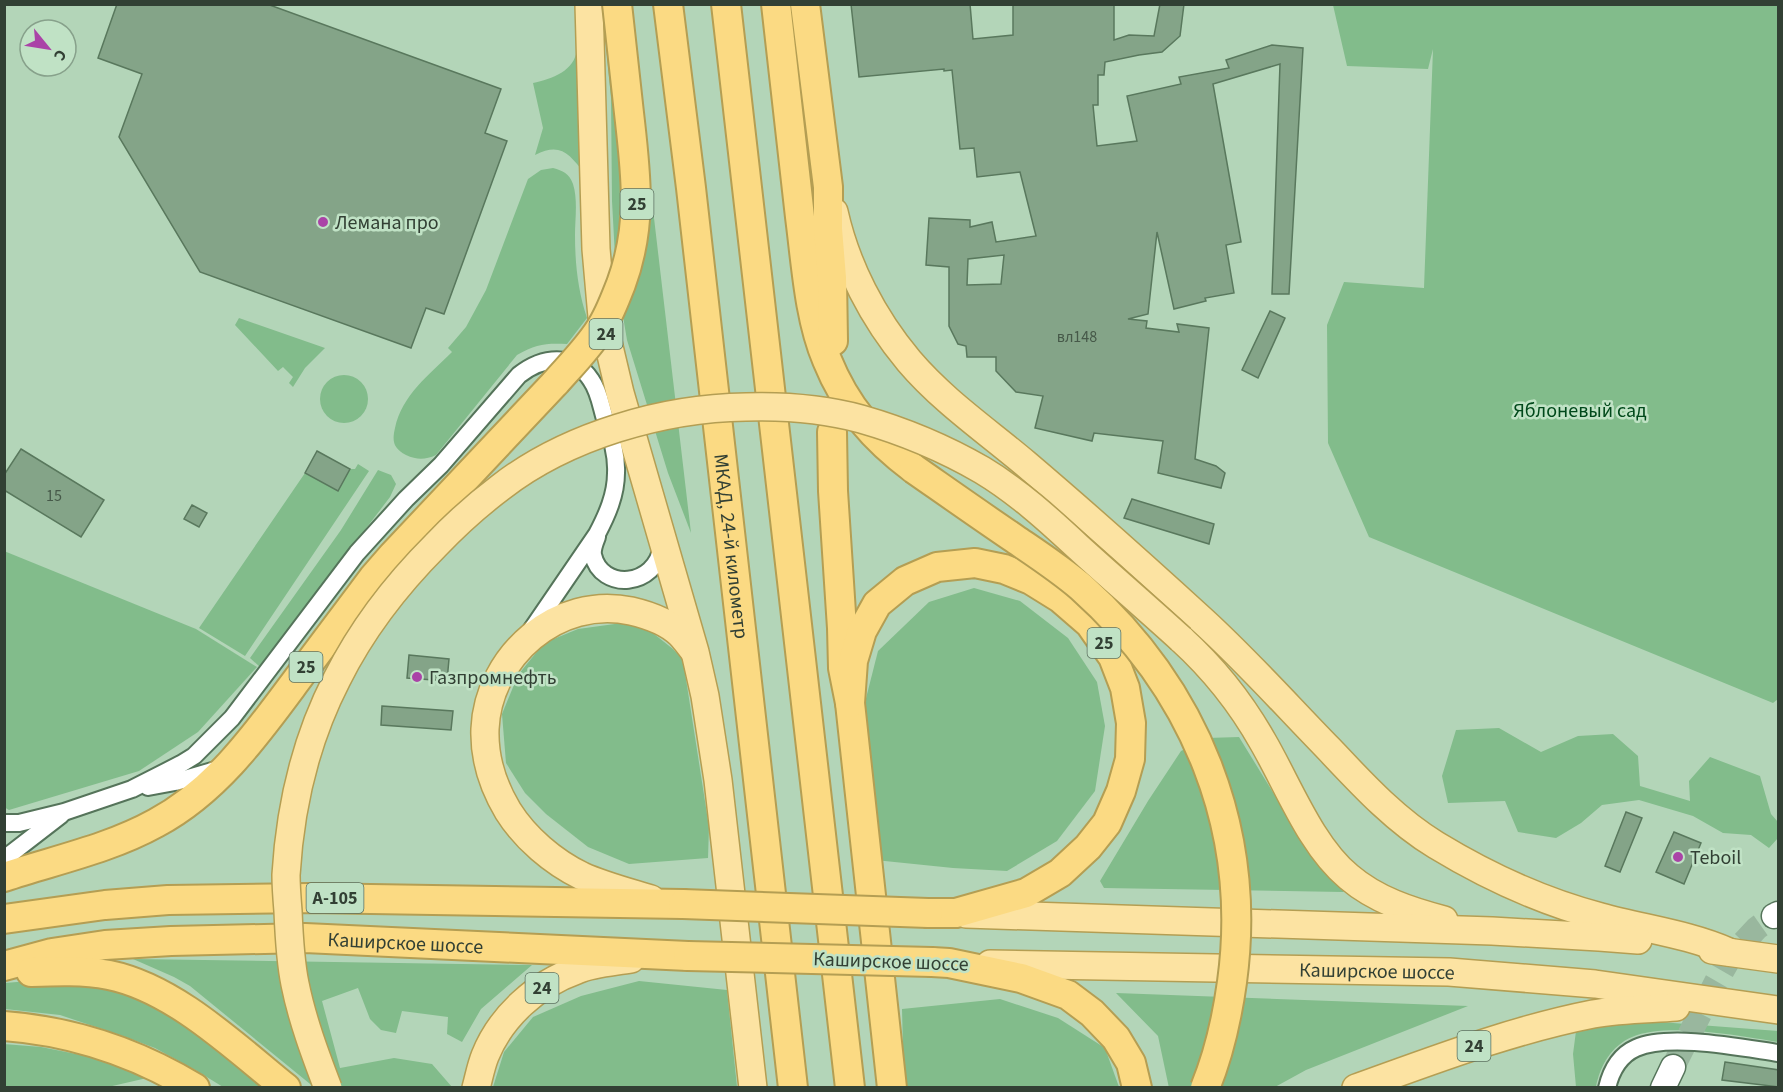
<svg xmlns="http://www.w3.org/2000/svg" width="1783" height="1092" viewBox="0 0 1783 1092" font-family="'Source Sans 3',sans-serif">
  <style>
    .green { fill: #82bc8b }
    .building { fill: #84a488; stroke: #59785d; stroke-width: 1.5; fill-rule: evenodd }
    .lines { fill: none; stroke-linecap: round; stroke-linejoin: round }
    .secondary-tunnel { stroke: #99b79e; stroke-width: 24; stroke-dasharray: 24 12; stroke-linecap: butt }
    .minor-casing { stroke: #55745a; stroke-width: 20 }
    .secondary-casing { stroke: #55745a; stroke-width: 27 }
    .primary-casing { stroke: #b49e53; stroke-width: 30 }
    .trunk-casing { stroke: #b49e53; stroke-width: 32 }
    .minor { stroke: #fff; stroke-width: 16 }
    .secondary { stroke: #fff; stroke-width: 24 }
    .primary { stroke: #fce3a2; stroke-width: 27 }
    .trunk { stroke: #fbda83; stroke-width: 28 }
    .primary-bridge-casing { stroke: #b49e53; stroke-width: 30; stroke-linecap: butt }
    .trunk-bridge-casing { stroke: #b49e53; stroke-width: 32; stroke-linecap: butt }
    .primary-bridge { stroke: #fce3a2; stroke-width: 27 }
    .trunk-bridge { stroke: #fbda83; stroke-width: 28 }
    .poi-dot { fill: #aa43a7; stroke: #c0e2c5; stroke-width: 2 }
    .labels { text-anchor: middle; stroke-width: 5; stroke-linejoin: round; paint-order: stroke }
    .number-label { font-size: 16px; fill: #465949 }
    .shield { fill: #c0e2c5; stroke: #5d7160; stroke-width: 1.5 }
    .shield-label { font-size: 18px; font-weight: bold; fill: #324034 }
    .poi-label { font-size: 20px; fill: #324034; stroke: #c0e2c5; text-anchor: start }
    .park-label { font-size: 20px; fill: #01491b; stroke: #c0e2c5 }
    .street-label { font-size: 20px; fill: #324034; stroke: #c0e2c5 }
  </style>
  <rect width="100%" height="100%" fill="#b3d5b8"/>
  <g class="green">
    <path d="M602 5H629L691 533 668 473 627 340 616 275 612 201 611 98Z"/>
    <path d="M1333 5H1778V699L1773 703 1369 537 1328 443 1327 325 1344 282 1424 288 1433 49 1428 69 1347 66Z"/>
    <path d="M577 49 585 174C569 154 561 142 535 155L543 128 533 83C552 79 575 71 577 49Z"/>
    <path d="M553 168C563 171 569 173 573 184 578 200 575 219 575 235 575 264 578 291 587 318L567 344C546 343 536 344 517 355L436 455C425 460 417 460 406 455 393 448 392 441 395 428 402 395 429 375 452 352L448 348 466 327 486 290 528 179 541 170Z"/>
    <path d="M239 318 325 348 305 368 293 387 289 383 293 377 283 367 278 371 235 325Z"/>
    <circle cx="344" cy="399" r="24"/>
    <path d="M358 464 369 471 245 656 199 628 305 473 338 491 350 469H355Z"/>
    <path d="M378 470 391 475 396 484 390 497 260 667 250 658 341 530Z"/>
    <path d="M4 551 196 629 257 667 198 732 139 771 9 810 4 807Z"/>
    <path d="M974 588 1020 601 1068 638 1097 682 1105 726 1095 791 1057 841 1007 871 953 868 875 860 861 718 878 651 929 602Z"/>
    <path d="M622 623 649 630 673 649 683 660 709 827 708 858 629 864 588 847 546 814 525 793 506 763 502 714 518 675 544 643 578 629Z"/>
    <path d="M1499 728 1541 752 1578 736 1613 734 1638 756 1640 786 1690 801 1689 781 1710 757 1760 776 1771 814 1778 822V838L1769 848 1751 835 1723 833 1693 816 1639 800 1602 805 1581 823 1556 838 1518 832 1505 801 1448 803 1442 776 1456 730Z"/>
    <path d="M1239 737 1317 864 1344 892 1104 888 1100 881 1148 801 1181 751 1207 738Z"/>
    <path d="M133 959 532 965 481 1009 462 1042 447 1034 448 1017 402 1011 396 1033 381 1030 370 1019 358 988 322 1001 340 1068 394 1058 432 1064 452 1087 315 1088 190 986 174 977Z"/>
    <path d="M41 980H73L127 993 171 1013 269 1087H223L197 1071 155 1048 120 1035 60 1015 5 1009V983Z"/>
    <path d="M639 981 727 990 737 1087H493L504 1052 533 1017 581 996Z"/>
    <path d="M1116 993 1468 1006 1306 1070 1275 1087 1169 1088 1158 1036Z"/>
    <path d="M1000 999 1058 1018 1105 1048 1119 1087H904L902 1009Z"/>
    <path d="M1660 1022 1778 1031V1042C1740 1036 1667 1022 1632 1037 1611 1046 1600 1066 1596 1087H1576L1573 1054 1576 1031 1609 1025Z"/>
    <path d="M4 1044 41 1047 96 1058 147 1078 108 1087H5Z"/>
  </g>
  <g class="building">
    <path d="M117 4H267L501 89 485 133 507 141 444 314 426 308 411 348 200 272 119 137 142 74 98 58Z"/>
    <path d="M851 4H970L973 39 1013 35V4H1114V40L1129 35 1154 36 1160 4H1184L1180 36 1162 52 1139 55 1105 62 1104 75H1098V105H1093L1097 146 1137 141 1127 96 1181 84 1179 77 1229 68 1226 60 1272 45 1303 48 1289 294H1272L1280 64 1213 84 1241 242 1226 245 1234 293 1205 298 1206 301 1174 309 1157 232 1148 314 1128 319 1147 321 1146 328 1179 332 1177 324 1209 328 1195 459 1216 466 1225 473 1221 488 1158 473 1163 441 1094 433 1092 441 1035 428 1043 396 1016 392 996 371V357H967L966 346 958 344 949 326V267L926 265 929 218 970 220V227L992 222 996 242 1036 236 1020 172 977 177 974 148 960 149 952 70 944 71V69L859 77ZM1004 255 1001 284 967 285 968 259Z"/>
    <path d="M1270 311 1285 318 1258 378 1242 370Z"/>
    <path d="M21 449 104 500 81 537 4 490V475Z"/>
    <path d="M317 451 350 469 338 491 305 473Z"/>
    <path d="M1132 499 1214 524 1209 544 1124 518Z"/>
    <path d="M192 505 207 513 199 527 184 519Z"/>
    <path d="M409 655 449 659 447 681 407 678Z"/>
    <path d="M382 706 453 711 451 730 381 725Z"/>
    <path d="M1626 812 1642 818 1620 872 1605 866Z"/>
    <path d="M1674 832 1701 843 1684 884 1656 872Z"/>
    <path d="M1725 1062 1779 1070V1087L1722 1080Z"/>
  </g>
  <g class="lines">
    <path class="secondary-tunnel" d="M1673 1067 1716 982 1731 956 1757 928 1774 916"/>
    <g class="minor-casing">
      <g id="minor">
        <path d="M597 537C595 542 592 549 593 555 601 591 656 588 662 546"/>
        <path d="M148 787 175 782 219 769"/>
        <path d="M4 823H19L64 812 132 789 181 764 194 756 232 718 357 553 406 499 441 465 519 375C542 357 573 352 591 380 599 391 601 406 605 419 611 437 617 454 616 473 616 495 607 515 597 534L530 632"/>
        <path d="M4 859 61 815"/>
        <path d="M1607 1088C1611 1071 1620 1055 1636 1048 1669 1033 1743 1048 1778 1053"/>
      </g>
    </g>
    <g class="secondary-casing">
      <g id="secondary">
        <path d="M1774 916 1778 914"/>
        <path d="M1663 1088 1673 1067"/>
      </g>
    </g>
    <g class="primary-casing">
      <g id="primary">
        <path d="M589 4 596 249 602 317 620 393 695 652 705 696 718 780 753 1088"/>
        <path d="M834 212C846 266 873 318 909 361 943 401 987 431 1026 464 1086 515 1144 567 1202 620 1247 661 1287 706 1329 749 1362 784 1395 820 1436 845 1487 876 1544 902 1601 917 1644 929 1688 934 1729 952"/>
        <path d="M1181 639C1214 669 1241 703 1263 742 1288 785 1311 846 1349 877 1376 900 1410 911 1444 920"/>
        <path d="M651 899C628 892 604 886 582 876 553 862 525 838 508 811 493 786 484 758 485 729 488 656 558 595 631 611 648 615 667 621 680 634 685 639 689 645 694 651"/>
        <path d="M966 914 1492 931 1599 937 1638 940"/>
        <path d="M1712 950 1778 959"/>
        <path id="s1" d="M990 964 1449 972 1595 984 1778 1010"/>
        <path d="M476 1088C479 1077 481 1066 485 1056 501 1016 537 984 577 970 593 963 614 962 631 959"/>
        <path d="M1356 1088C1434 1060 1512 1030 1593 1014 1620 1009 1649 1009 1676 1007"/>
      </g>
    </g>
    <g class="trunk-casing">
      <g id="trunk">
        <path id="s2" d="M668 4 691 188 793 1088"/>
        <path d="M726 4 850 1088"/>
        <path d="M776 4C784 75 792 146 800 217 806 263 809 318 827 360 846 407 874 439 914 469"/>
        <path d="M805 4 828 187V229L832 278 833 341"/>
        <path d="M832 432 833 491 842 628 843 668 850 703 892 1088"/>
        <path d="M850 703 853 661 862 631 877 604 905 581 937 567 975 563 1004 569 1031 580 1060 598 1090 624 1113 657 1125 688 1131 723 1130 759 1121 791 1107 823 1088 847 1060 873 1026 893 956 913H928"/>
        <path d="M4 877C55 860 109 849 156 823 216 791 256 735 296 681 321 647 347 613 373 578L393 555 556 382"/>
        <path d="M4 919 105 905 168 900 309 898 683 904"/>
        <path d="M932 962 949 963 1021 978 1068 995 1092 1013 1116 1038 1131 1063 1137 1088"/>
        <path id="s3" d="M4 966 52 953 105 945 171 941 305 938 688 956"/>
        <path d="M31 972C57 971 83 970 109 975 174 988 235 1047 286 1088"/>
        <path d="M4 1026C72 1031 137 1053 195 1088"/>
      </g>
    </g>
    <use href="#minor" class="minor"/>
    <use href="#secondary" class="secondary"/>
    <use href="#primary" class="primary"/>
    <use href="#trunk" class="trunk"/>
    <g class="primary-bridge-casing">
      <path id="primary-bridge" d="M328 1088C315 1054 302 1019 295 984 290 960 289 935 288 911 287 899 286 887 286 875 290 808 306 739 337 679 362 629 396 585 436 545 456 524 477 505 501 487 567 436 663 408 746 407 784 406 824 409 861 419 903 431 944 448 982 470 1017 491 1048 519 1078 547 1112 578 1147 608 1181 639"/>
    </g>
    <g class="trunk-bridge-casing">
      <g id="trunk-bridge">
        <path d="M556 382C571 365 588 348 600 329 609 316 615 299 621 284 643 224 636 175 629 113 625 77 621 41 617 4"/>
        <path d="M914 469C947 492 981 516 1015 539 1037 554 1060 569 1081 587 1195 689 1253 829 1232 982 1227 1018 1219 1054 1205 1088"/>
        <path d="M683 904 928 913"/>
        <path d="M688 956 932 962"/>
      </g>
    </g>
    <use href="#primary-bridge" class="primary-bridge"/>
    <use href="#trunk-bridge" class="trunk-bridge"/>
  </g>
  <g class="poi-dot">
    <circle cx="323" cy="222" r="6"/>
    <circle cx="417" cy="677" r="6"/>
    <circle cx="1678" cy="857" r="6"/>
  </g>
  <g class="labels">
    <g class="number-label">
      <text x="1077" y="342">вл148</text>
      <text x="54" y="501">15</text>
    </g>
    <g class="shield">
      <rect x="620.5" y="189" width="33" height="30" rx="4.5"/>
      <rect x="589.5" y="319" width="33" height="30" rx="4.5"/>
      <rect x="1087.5" y="628" width="33" height="30" rx="4.5"/>
      <rect x="289.5" y="652" width="33" height="30" rx="4.5"/>
      <rect x="306.5" y="883" width="57" height="30" rx="4.5"/>
      <rect x="525.5" y="973" width="33" height="30" rx="4.5"/>
      <rect x="1457.5" y="1031" width="33" height="30" rx="4.5"/>
    </g>
    <g class="shield-label">
      <text x="637" y="210">25</text>
      <text x="606" y="340">24</text>
      <text x="1104" y="649">25</text>
      <text x="306" y="673">25</text>
      <text x="335" y="904">А-105</text>
      <text x="542" y="994">24</text>
      <text x="1474" y="1052">24</text>
    </g>
    <g class="poi-label">
      <text x="335" y="229">Лемана про</text>
      <text x="429" y="684">Газпромнефть</text>
      <text x="1690" y="864">Teboil</text>
    </g>
    <g class="park-label">
      <text x="1580" y="417">Яблоневый сад</text>
    </g>
    <g class="street-label">
      <text dy="7" stroke="none"><textPath href="#s2" startOffset="546">МКАД, 24-й километр</textPath></text>
      <text dy="7" stroke="none"><textPath href="#s3" startOffset="404">Каширское шоссе</textPath></text>
      <text transform="translate(891 961) rotate(2)" y="7">Каширское шоссе</text>
      <text dy="7" stroke="none"><textPath href="#s1" startOffset="387">Каширское шоссе</textPath></text>
    </g>
  </g>
  <rect width="1783" height="1092" fill="none" stroke="#324034" stroke-width="12"/>
  <g transform="translate(48 48) rotate(120)"><circle r="28" fill="#c0e2c5" stroke="#87a18b" stroke-width="1.5"/>
  <path d="M0-4.5L10 22L0 15L-10 22Z" fill="#aa43a7"/>
  <text y="-9" font-size="16" font-weight="bold" text-anchor="middle" fill="#324034">С</text>
  </g>
</svg>
